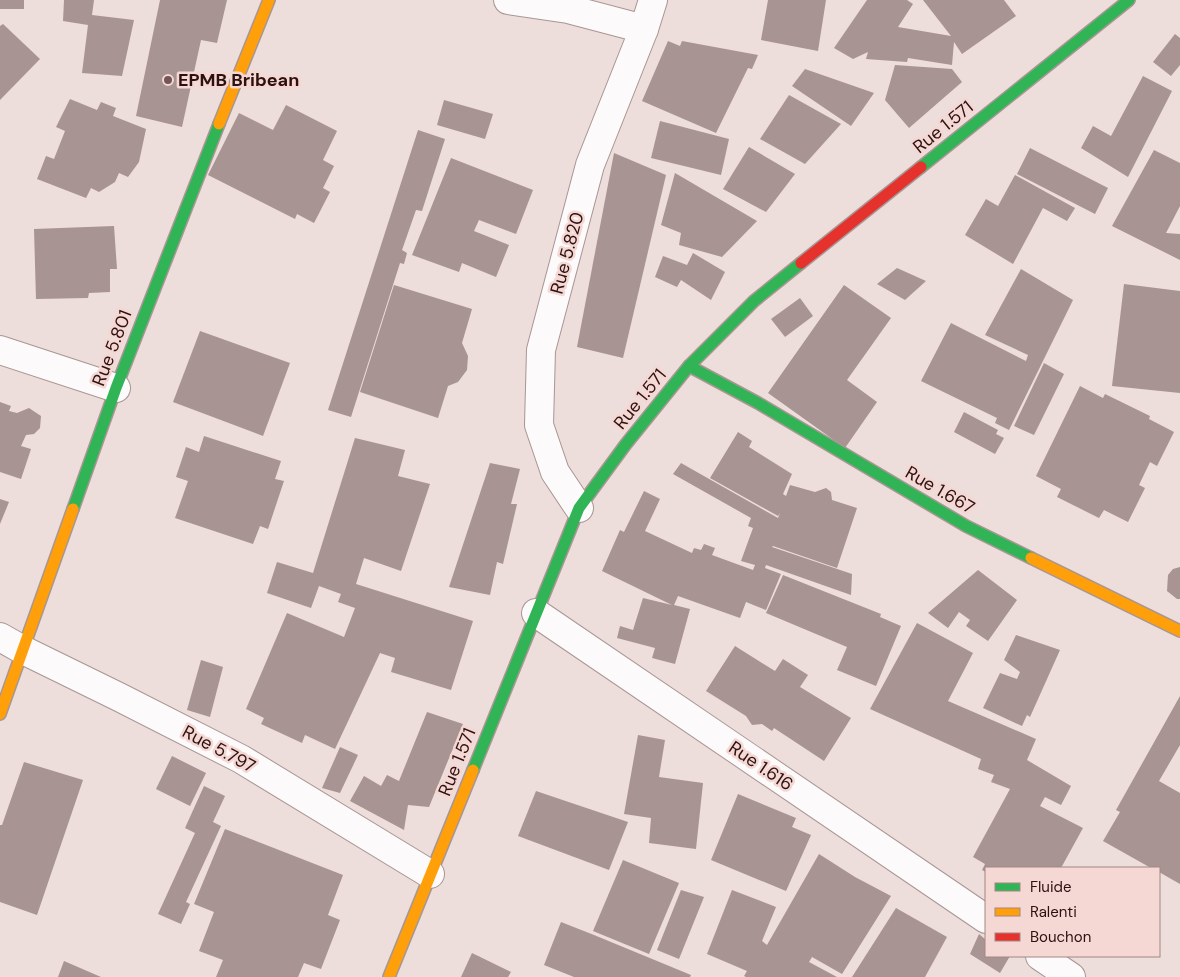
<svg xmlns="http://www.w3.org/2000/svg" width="1180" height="977" viewBox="0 0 1180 977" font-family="'DM Sans',sans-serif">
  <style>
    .building { fill: #a89492 }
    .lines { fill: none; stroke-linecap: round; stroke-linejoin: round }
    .street-casing { stroke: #a89694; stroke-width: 30 }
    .fast-casing { stroke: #a89694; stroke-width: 14 }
    .slow-casing { stroke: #a89694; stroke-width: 14 }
    .jam-casing { stroke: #a89694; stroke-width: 14 }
    .street { stroke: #fcfafa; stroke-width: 28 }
    .fast { stroke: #30b455; stroke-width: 11 }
    .slow { stroke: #ff9f0a; stroke-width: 11 }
    .jam { stroke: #e5322d; stroke-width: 11 }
    .poi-dot { fill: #6f5856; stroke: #f5d7d3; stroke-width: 2 }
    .labels { text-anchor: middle; stroke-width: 5; stroke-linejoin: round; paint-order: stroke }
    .poi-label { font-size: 18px; font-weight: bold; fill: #2b110f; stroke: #f5d7d3; text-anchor: start }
    .street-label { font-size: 18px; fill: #2b110f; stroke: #f5d7d3 }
  </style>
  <rect width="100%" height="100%" fill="#eddddb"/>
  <g class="building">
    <rect x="0" y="0" width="24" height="9"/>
    <path d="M64 0H94L92 15 134 20 122 76 82 73 88 25 63 21Z"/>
    <path d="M160 0H227L217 43 201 40 182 127 136 116Z"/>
    <path d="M768 0H826L818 51 761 40Z"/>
    <path d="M867 0H907L913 4 898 27 951 36 923 0H1004L1016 16 962 54 954 42 952 65 908 58 907 62 866 59 868 52 853 59 834 48Z"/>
    <path d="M3 24 40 59 0 100V26Z"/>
    <path d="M1175 34 1180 38V65L1171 76 1153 62Z"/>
    <path d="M668 41 680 46 682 41 758 55 752 69 748 68 716 133 642 101Z"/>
    <path d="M895 65 952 69 962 82 909 128 885 100Z"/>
    <path d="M805 69 874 93 851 126 792 86Z"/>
    <path d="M1143 76 1172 91 1128 177 1081 148 1093 126 1111 136Z"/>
    <path d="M789 95 841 124 805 164 760 139Z"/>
    <path d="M70 99 97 110 101 102 116 108 113 116 146 129 139 162 128 177 119 173 115 182 99 192 91 188 86 198 37 179 46 156 54 159 65 131 56 127Z"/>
    <path d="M444 100 493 114 485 139 437 125Z"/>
    <path d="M286 105 337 131 323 160 334 166 323 188 330 192 314 223 297 214 295 219 208 175 239 113 273 130Z"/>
    <path d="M660 121 729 139 721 175 651 158Z"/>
    <path d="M418 130 445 139 422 211 416 210 402 250 407 253 404 264 400 263 351 417 328 410Z"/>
    <path d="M749 147 795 174 766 212 723 189Z"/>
    <path d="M1030 148 1108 188 1095 214 1017 174Z"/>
    <path d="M1154 150 1180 163V206L1166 233 1180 234V260L1112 226Z"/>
    <path d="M614 153 666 175 623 358 577 347Z"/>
    <path d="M451 158 533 190 516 234 479 220 474 231 509 245 496 277 462 263 459 272 412 255Z"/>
    <path d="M675 173 757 221 722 257 679 245 681 233 661 225Z"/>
    <path d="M1015 175 1075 208 1067 221 1043 208 1013 264 965 235 986 199 998 206Z"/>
    <path d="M114 226 117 269H110V292L89 293 88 298 36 299 34 229Z"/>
    <path d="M693 253 725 272 711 300 681 280 677 287 655 277 663 256 687 265Z"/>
    <path d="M897 268 926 281 905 300 877 284Z"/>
    <path d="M1021 269 1073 300 1009 430 995 423 997 418 921 381 951 323 1026 361 1028 355 985 335Z"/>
    <path d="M1124 284 1180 291V393L1112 386Z"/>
    <path d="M394 285 472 309 462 343 468 356 467 370 458 382 448 386 438 418 360 392Z"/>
    <path d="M844 285 891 318 847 380 877 402 845 448 768 393Z"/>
    <path d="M800 298 813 316 785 337 771 319Z"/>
    <path d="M200 331 290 363 263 436 173 402Z"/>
    <path d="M1044 363 1064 374 1034 435 1014 426Z"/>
    <path d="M1080 386 1103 398 1105 394 1150 416 1149 419 1174 432 1157 466 1150 462 1139 485 1145 488 1128 522 1104 510 1099 518 1057 497 1061 489 1036 476Z"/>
    <path d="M0 402 11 406 9 411 17 413 29 408 41 416 40 428 34 434 26 435 21 446 31 449 21 479 0 472Z"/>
    <path d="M964 412 998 430 996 434 1004 438 995 454 954 432Z"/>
    <path d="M738 432 752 441 749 447 792 474 783 494 786 496 790 485 815 492 826 488 831 492 832 500 857 508 837 568 773 546 772 547 852 574 851 595 766 565 765 568 781 574 766 610 746 602 740 618 678 596 674 605 690 609 675 664 652 658 655 648 617 638 620 626 633 630 643 598 672 605 602 571 620 530 624 532 644 491 660 499 645 531 692 553 694 548 701 550 704 544 715 548 712 555 753 570 755 565 741 561 753 528 748 526 751 518 673 474 681 463 778 518 780 513 778 516 710 478Z"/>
    <path d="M204 436 281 461 275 479 284 481 268 529 260 526 253 544 175 518 188 481 176 477 186 447 199 452Z"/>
    <path d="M355 438 405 450 398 476 430 484 401 571 364 558 356 584 473 621 451 690 391 672 395 658 380 653 335 749 305 735 302 743 261 724 264 718 246 709 287 613 344 637 355 608 338 602 341 594 319 586 311 608 267 593 277 562 313 573Z"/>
    <path d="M490 463 520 469 511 504H517L503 564 497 562 490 595 449 587Z"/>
    <path d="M0 499 9 502 0 524Z"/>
    <path d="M1180 567V599H1177L1167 591 1168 575 1173 569Z"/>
    <path d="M978 570 1017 600 988 641 966 626 970 620 959 612 948 628 928 613Z"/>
    <path d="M783 575 881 614 880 617 901 626 876 686 837 670 847 647 766 613Z"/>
    <path d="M917 623 973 653 948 701 1036 739 1027 760 1071 786 1061 805 1045 797 1040 806 1083 828 1061 868H986V872L982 870 985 864 973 857 1010 789 991 782 994 775 978 769 981 759 870 709Z"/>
    <path d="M1016 635 1060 650 1030 717 1027 715 1022 726 983 708 1000 673 1017 679 1020 672 1004 660Z"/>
    <path d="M735 646 775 671 783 659 808 675 800 687 851 718 824 761 774 728 772 731 762 724 752 725 746 716 706 691Z"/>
    <path d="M201 660 223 667 210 717 187 710Z"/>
    <path d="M1180 696V745L1159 781 1180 793V884L1159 872V868H1151L1103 841 1120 812 1116 810Z"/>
    <path d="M427 712 463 724 429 807 408 805 404 830 350 801 364 776 381 786 387 775 399 781Z"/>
    <path d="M638 735 665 740 659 777 703 783 696 849 649 843 651 818 624 814Z"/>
    <path d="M340 747 358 755 340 793 322 788Z"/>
    <path d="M172 756 206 773 190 806 156 789Z"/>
    <path d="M24 762 83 780 37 915 0 902V825H2Z"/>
    <path d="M204 786 225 796 213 822 221 826 186 902 190 904 181 924 158 914 195 833 185 828Z"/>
    <path d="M536 791 628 822 609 870 518 836Z"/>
    <path d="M738 794 796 818 792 827 811 835 786 891 711 860Z"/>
    <path d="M225 829 343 875 328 915 340 920 321 969 304 963 298 977H216L223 960 199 951 214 912 194 904Z"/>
    <path d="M819 854 855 877 891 896 842 974 812 957 809 962 837 977H746L744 976 747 971 707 954 732 890 776 907 762 941 767 945Z"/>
    <path d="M623 860 679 883 649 954 593 931Z"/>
    <path d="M681 890 704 897 679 959 657 950Z"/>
    <path d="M896 908 947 937 925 977H852Z"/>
    <path d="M561 922 594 935 691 975 690 977H574L544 965Z"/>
    <path d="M979 934 986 940V956H1010L1000 973 970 954Z"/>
    <path d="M472 953 511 972 508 977H461Z"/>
    <path d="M64 961 101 977H58Z"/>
  </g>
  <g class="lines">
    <g class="street-casing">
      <g id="street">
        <path d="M508 0 568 9 644 29"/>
        <path d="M0 350 116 388"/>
        <path d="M579 508 555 472 539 425 541 350 590 165 644 29 653 0"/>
        <path d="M536 613 986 919"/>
        <path d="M0 637 23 650 119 697 241 759 430 874"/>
        <path d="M1040 956 1071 977"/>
      </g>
    </g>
    <g class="fast-casing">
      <g id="fast">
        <path d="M921 167 1129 0"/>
        <path d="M689 366 758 403 966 526 1031 558"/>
        <path d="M73 509 116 388 219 124"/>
        <path d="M473 770 579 508 626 444 689 366 754 301 801 263"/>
      </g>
    </g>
    <g class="slow-casing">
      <g id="slow">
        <path d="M219 124 269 0"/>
        <path d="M1031 558 1180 631"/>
        <path d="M0 714 73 509"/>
        <path d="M389 977 473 770"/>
      </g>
    </g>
    <g class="jam-casing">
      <path id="jam" d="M801 263 921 167"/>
    </g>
    <use href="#street" class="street"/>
    <use href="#fast" class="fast"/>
    <use href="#slow" class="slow"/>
    <use href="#jam" class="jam"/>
  </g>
  <circle class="poi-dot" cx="168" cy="80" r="5"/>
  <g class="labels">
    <g class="poi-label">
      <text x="178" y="86">EPMB Bribean</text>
    </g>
    <g class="street-label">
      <text transform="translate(943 127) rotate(-39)" y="6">Rue 1.571</text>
      <text transform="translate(567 253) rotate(-75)" y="6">Rue 5.820</text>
      <text transform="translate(112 348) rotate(-69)" y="6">Rue 5.801</text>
      <text transform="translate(640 399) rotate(-51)" y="6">Rue 1.571</text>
      <text transform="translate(940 490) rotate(30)" y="6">Rue 1.667</text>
      <text transform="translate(219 749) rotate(28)" y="6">Rue 5.797</text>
      <text transform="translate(457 762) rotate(-68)" y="6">Rue 1.571</text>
      <text transform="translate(761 766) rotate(34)" y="6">Rue 1.616</text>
    </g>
  </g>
  <rect x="985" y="867" width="175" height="90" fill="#f5d7d3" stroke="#a48885"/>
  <rect x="995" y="883" width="25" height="8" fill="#30b455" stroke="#a48885"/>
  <text x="1030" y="892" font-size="15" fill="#2b110f">Fluide</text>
  <rect x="995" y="908" width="25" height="8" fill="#ff9f0a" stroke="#a48885"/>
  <text x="1030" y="917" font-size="15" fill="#2b110f">Ralenti</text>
  <rect x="995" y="933" width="25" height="8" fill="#e5322d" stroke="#a48885"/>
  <text x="1030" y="942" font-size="15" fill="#2b110f">Bouchon</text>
</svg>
